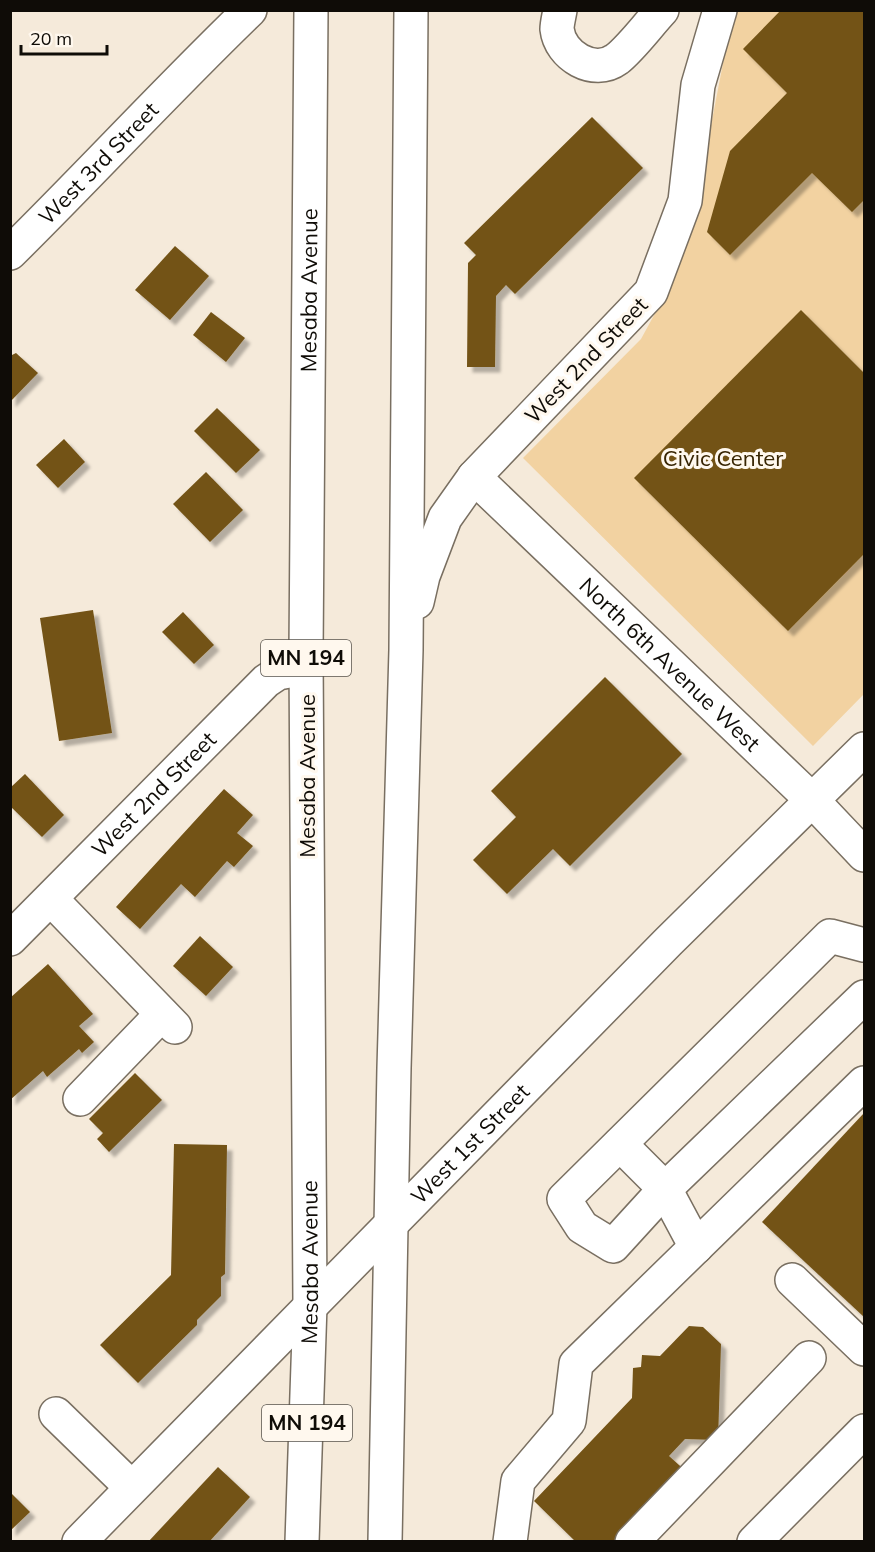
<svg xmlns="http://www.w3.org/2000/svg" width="875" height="1552" viewBox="0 0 875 1552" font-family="Mulish,sans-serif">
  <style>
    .green { fill: #f2d2a1 }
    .building { fill: #735317; filter: url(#shadow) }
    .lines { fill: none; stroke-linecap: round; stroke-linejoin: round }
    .minor-casing { stroke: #796f61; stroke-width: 36 }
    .highway-casing { stroke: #796f61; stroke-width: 36 }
    .minor { stroke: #fff; stroke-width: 33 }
    .highway { stroke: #fff; stroke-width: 33 }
    .labels { text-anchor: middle; stroke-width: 6; stroke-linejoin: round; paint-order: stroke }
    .shield { fill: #fff8ee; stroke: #57534c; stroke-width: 1.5 }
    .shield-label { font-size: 21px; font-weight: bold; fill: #0f0c07 }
    .street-label { font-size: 22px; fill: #0f0c07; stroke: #fff8ee }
    .park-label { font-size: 22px; fill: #382503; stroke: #fff8ee }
  </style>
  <defs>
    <filter id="shadow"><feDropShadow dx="5.5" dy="5.5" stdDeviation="1.5" flood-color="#0004"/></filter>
  </defs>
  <rect width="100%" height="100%" fill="#f5eada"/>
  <path class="green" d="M736 11H864V694L813 746 523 458 641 339 676 275 695 208 731 22Z"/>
  <g class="building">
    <path d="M781 10H864V200L852 212 812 173 730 255 707 232 730 151 787 93 743 49Z"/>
    <path d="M592 117 643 168 515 294 506 285 496 296 495 367H467L468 263 476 255 464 243Z"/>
    <path d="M175 246 209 276 170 320 135 290Z"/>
    <path d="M801 310 864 373V554L788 631 634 478Z"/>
    <path d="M211 312 245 338 226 362 193 335Z"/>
    <path d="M16 353 38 373 10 402V356Z"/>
    <path d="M217 408 260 450 236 473 194 431Z"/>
    <path d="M64 439 85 462 58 488 36 465Z"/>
    <path d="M206 472 243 510 210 542 173 504Z"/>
    <path d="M93 610 112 733 59 741 40 618Z"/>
    <path d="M183 612 214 645 194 664 162 632Z"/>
    <path d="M605 677 682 754 570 866 553 849 507 894 473 860 516 817 491 791Z"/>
    <path d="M25 774 64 815 42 837 10 806V788Z"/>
    <path d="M224 789 253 815 237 833 253 846 234 867 227 861 195 897 181 884 140 929 116 907Z"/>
    <path d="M200 936 233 967 206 996 173 966Z"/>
    <path d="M48 964 93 1014 79 1026 94 1042 82 1053 79 1049 47 1077 43 1071 10 1100V998Z"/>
    <path d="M135 1073 162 1100 109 1152 97 1139 103 1133 89 1119Z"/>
    <path d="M864 1113V1317L762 1222Z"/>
    <path d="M174 1144 227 1145 225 1274 221 1277V1296L197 1320V1325L138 1383 100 1345 171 1275Z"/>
    <path d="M689 1326 703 1327 721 1344 718 1440 685 1439 669 1456 689 1474 625 1542H576L534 1501 632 1398 633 1368 641 1367 642 1355 660 1356Z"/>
    <path d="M218 1467 250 1497 209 1542H148Z"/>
    <path d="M10 1492 30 1512 10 1531Z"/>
  </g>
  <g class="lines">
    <g class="minor-casing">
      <g id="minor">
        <path d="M560 10C559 16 557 24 557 29 560 56 594 76 617 59 632 47 648 25 662 10"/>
        <path id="s1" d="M720 10 698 85 685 201 651 292 474 477 812 800 864 855"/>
        <path id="s2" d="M10 253C91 173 168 89 250 10"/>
        <path d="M51 899 175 1027"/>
        <path id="s3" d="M10 939 266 681 278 673 306 668"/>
        <path d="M864 945 830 936 564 1199 582 1227 613 1246 665 1189 864 997"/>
        <path d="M80 1099 162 1014"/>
        <path d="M620 1144 665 1189 696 1247"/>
        <path d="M792 1280 864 1349"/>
        <path d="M56 1414 131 1487"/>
        <path id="s4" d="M79 1542 668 942 864 749"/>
        <path d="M510 1542 518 1481 569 1421 576 1364 864 1083"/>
        <path d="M632 1542 809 1358"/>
        <path d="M754 1542 864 1431"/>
      </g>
    </g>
    <g class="highway-casing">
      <g id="highway">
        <path d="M417 602 423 576 445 518 474 477"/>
        <path id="s5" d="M302 1542 310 1305 306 654 311 10"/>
        <path d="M385 1542 394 1068 406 650 411 10"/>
      </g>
    </g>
    <use href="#minor" class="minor"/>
    <use href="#highway" class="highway"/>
  </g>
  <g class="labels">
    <g class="shield">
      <rect x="261" y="640" width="90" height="36" rx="4.5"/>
      <rect x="262" y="1405" width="90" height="36" rx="4.5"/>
    </g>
    <g class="shield-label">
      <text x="306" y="665">MN 194</text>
      <text x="307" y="1430">MN 194</text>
    </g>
    <g class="street-label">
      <text dy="8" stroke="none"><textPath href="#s2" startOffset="126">West 3rd Street</textPath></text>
      <text dy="8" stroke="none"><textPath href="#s5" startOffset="1252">Mesaba Avenue</textPath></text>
      <text transform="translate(586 360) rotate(-46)" y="8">West 2nd Street</text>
      <text dy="8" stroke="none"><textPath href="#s1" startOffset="819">North 6th Avenue West</textPath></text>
      <text transform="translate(307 776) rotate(-90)" y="8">Mesaba Avenue</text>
      <text dy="8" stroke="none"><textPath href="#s3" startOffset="204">West 2nd Street</textPath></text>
      <text dy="8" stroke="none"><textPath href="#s4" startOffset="558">West 1st Street</textPath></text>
      <text dy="8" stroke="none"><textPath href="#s5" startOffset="280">Mesaba Avenue</textPath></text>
    </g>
    <g class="park-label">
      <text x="723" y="466">Civic Center</text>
    </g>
  </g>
  <rect width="875" height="1552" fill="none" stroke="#0f0c07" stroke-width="24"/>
  <path d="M21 45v9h86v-9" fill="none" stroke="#0f0c07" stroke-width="3"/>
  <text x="30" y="45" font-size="18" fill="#0f0c07" stroke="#fff8ee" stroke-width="4.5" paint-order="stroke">20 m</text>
</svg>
